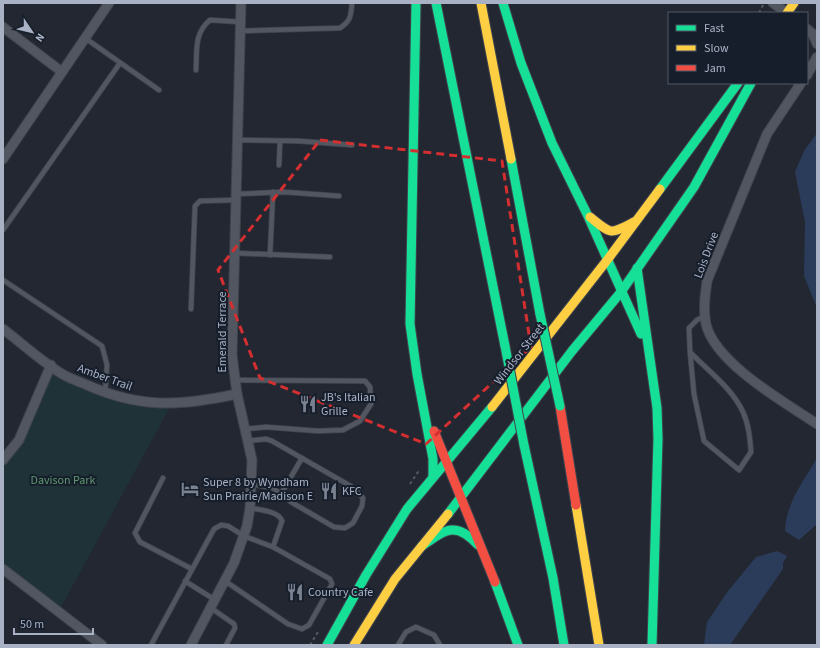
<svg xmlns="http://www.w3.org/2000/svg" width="820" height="648" viewBox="0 0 820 648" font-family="'Source Sans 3',sans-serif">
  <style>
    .green { fill: #1f3237 }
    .water { fill: #2b3c5a }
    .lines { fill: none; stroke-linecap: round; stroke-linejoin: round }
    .lane-casing { stroke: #3e424a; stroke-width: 6 }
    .street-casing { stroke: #3e424a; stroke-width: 11 }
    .fast-casing { stroke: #3f444e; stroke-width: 11 }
    .slow-casing { stroke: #3f444e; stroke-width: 11 }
    .jam-casing { stroke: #3f444e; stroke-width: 11 }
    .path { stroke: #555a63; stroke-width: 2; stroke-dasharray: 3 3; stroke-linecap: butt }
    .lane { stroke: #515660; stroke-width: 4.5 }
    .street { stroke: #515660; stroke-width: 9 }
    .fast { stroke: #16e098; stroke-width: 9 }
    .slow { stroke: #ffcf43; stroke-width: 9 }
    .jam { stroke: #f24e42; stroke-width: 9 }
    .fast-bridge-casing { stroke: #3e434d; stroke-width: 11; stroke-linecap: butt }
    .fast-bridge { stroke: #16e098; stroke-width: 9 }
    .marked { fill: none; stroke: #d42f30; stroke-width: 3; stroke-dasharray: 8 5; stroke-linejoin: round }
    .labels { text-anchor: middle; stroke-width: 4; stroke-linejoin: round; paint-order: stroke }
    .street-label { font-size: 12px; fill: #a9b2c5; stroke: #161e2b }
    .poi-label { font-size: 12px; fill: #a9b2c5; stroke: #161e2b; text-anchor: start }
    .park-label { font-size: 12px; fill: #5f976f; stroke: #161e2b }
  </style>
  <rect width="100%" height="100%" fill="#222731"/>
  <path class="green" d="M51 365 105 393 172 403 59 611 3 569V460L7 457Z"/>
  <g class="water">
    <path d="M817 133V308L804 276 805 222 795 172 804 151Z"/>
    <path d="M817 458V524L799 540 785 531C786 503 803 482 817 458Z"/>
    <path d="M777 551 787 556 783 563V569L730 645H704L707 622 728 591 756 557Z"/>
  </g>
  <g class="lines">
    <g class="lane-casing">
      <g id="lane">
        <path d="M241 31 340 28C351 21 351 15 352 3"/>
        <path d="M85 38 159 90"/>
        <path d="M196 70C197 51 194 33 210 20L241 22"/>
        <path d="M237 140 299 141 352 145"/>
        <path d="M279 165 280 141"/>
        <path d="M236 194 284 192 339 196"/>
        <path d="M3 230 120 63"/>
        <path d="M234 253 330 257"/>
        <path d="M270 255 273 192"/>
        <path d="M3 280 102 346 107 365 105 393"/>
        <path d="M191 309 195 206 200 201 236 200"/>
        <path d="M690 352 694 394 704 441 739 470 751 452C750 439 749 425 743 412 732 388 708 371 690 352L689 328 697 320 705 316"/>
        <path d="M234 380 365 381 370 387 371 404 360 421 343 430 318 431 266 427 245 429"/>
        <path d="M248 441 266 439 272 441 354 488 363 498 362 506 353 523 345 528 334 527 291 502 273 488 251 484"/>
        <path d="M163 478 135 533 140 542 192 569"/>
        <path d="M281 494 302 458"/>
        <path d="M250 508C260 510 279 511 282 521L273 547"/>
        <path d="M185 581 215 600"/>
        <path d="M211 608 234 624 235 628 226 645"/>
        <path d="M151 645 214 529 221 525 228 526 244 536 273 547 330 579 332 584 309 625 302 629 288 624 225 581"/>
        <path d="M398 645 406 632 416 627 434 635 440 645"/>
      </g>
    </g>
    <g class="street-casing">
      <g id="street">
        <path d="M773 3 787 13"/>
        <path d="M3 27 62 72"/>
        <path d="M807 29 813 34 817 44"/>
        <path d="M807 75 817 57"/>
        <path d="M801 83 767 134 707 281C705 296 703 309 706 324 715 363 784 402 817 424"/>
        <path d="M3 159 109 3"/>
        <path d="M3 329C23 344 43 363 64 375 71 379 80 382 87 385 141 409 180 406 237 394"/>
        <path d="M3 460 19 440 51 365"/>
        <path d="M3 569 102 645"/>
        <path d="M191 645 234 563 247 526 250 508 252 460 237 394 232 355 241 3"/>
      </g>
    </g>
    <g class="fast-casing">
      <g id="fast">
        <path d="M416 3 410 324 417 374 433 459V477"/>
        <path d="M436 3 505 346"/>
        <path d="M503 3 521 63 552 143 587 214 641 334"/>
        <path d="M511 159 540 314"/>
        <path d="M660 189 738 83"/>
        <path d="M637 268 657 408 658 439 652 645"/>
        <path d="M524 445 553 578 564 645"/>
        <path d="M448 514 572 351 621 292 694 187 751 83"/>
        <path d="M422 546C446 529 456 521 478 545"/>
        <path d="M495 582 518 645"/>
        <path d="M327 645 366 575 407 509 492 407"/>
      </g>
    </g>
    <g class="slow-casing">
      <g id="slow">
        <path d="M481 3 511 159"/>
        <path d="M787 13 794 3"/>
        <path d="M590 217C613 236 610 234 636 221"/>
        <path d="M492 407 608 259 660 189"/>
        <path d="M576 505 599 645"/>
        <path d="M354 645 395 579 448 514"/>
      </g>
    </g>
    <g class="jam-casing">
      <g id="jam">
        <path d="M560 406 576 505"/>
        <path d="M434 431 495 582"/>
      </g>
    </g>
    <g class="path">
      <path d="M759 13 764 3"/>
      <path d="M410 484 420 469"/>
      <path d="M310 645 318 632"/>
    </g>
    <use href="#lane" class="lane"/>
    <use href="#street" class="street"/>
    <use href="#fast" class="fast"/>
    <use href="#slow" class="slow"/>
    <use href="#jam" class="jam"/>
    <g class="fast-bridge-casing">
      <g id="fast-bridge">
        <path d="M540 314 560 406"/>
        <path d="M505 346 524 445"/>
      </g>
    </g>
    <use href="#fast-bridge" class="fast-bridge"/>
  </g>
  <path class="marked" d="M320 140 502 161 531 347 426 444 260 378 218 270Z"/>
  <defs>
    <g id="restaurant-bare" transform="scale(1.38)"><path d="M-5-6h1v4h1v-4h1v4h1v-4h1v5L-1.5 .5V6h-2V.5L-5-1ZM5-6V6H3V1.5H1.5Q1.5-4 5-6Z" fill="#7a8191" stroke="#161e2b" stroke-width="2.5" paint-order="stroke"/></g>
    <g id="hotel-bare" transform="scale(1.38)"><path d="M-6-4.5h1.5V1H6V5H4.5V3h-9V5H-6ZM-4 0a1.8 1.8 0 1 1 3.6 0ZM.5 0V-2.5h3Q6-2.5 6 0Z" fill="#7a8191" stroke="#161e2b" stroke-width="2.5" paint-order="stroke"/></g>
  </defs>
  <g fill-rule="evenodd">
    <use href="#restaurant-bare" x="308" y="404"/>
    <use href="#hotel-bare" x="190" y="489"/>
    <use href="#restaurant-bare" x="329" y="491"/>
    <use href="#restaurant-bare" x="295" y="592"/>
  </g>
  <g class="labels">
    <g class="street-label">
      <text transform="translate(706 255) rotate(-69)" y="4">Lois Drive</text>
      <text transform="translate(222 332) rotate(-90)" y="4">Emerald Terrace</text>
      <text transform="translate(519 354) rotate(-52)" y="4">Windsor Street</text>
      <text transform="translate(105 377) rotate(20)" y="4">Amber Trail</text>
    </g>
    <g class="poi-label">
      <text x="321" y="401">JB's Italian<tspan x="321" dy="14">Grille</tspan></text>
      <text x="203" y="486">Super 8 by Wyndham<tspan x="203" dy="14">Sun Prairie/Madison E</tspan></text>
      <text x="342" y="495">KFC</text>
      <text x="308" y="596">Country Cafe</text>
    </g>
    <g class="park-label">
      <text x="63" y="484">Davison Park</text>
    </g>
  </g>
  <rect width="820" height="648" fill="none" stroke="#a9b2c5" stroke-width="8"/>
  <rect x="668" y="12" width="140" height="72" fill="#161e2b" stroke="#515969"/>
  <rect x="676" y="25" width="20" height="6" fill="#16e098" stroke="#515969"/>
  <text x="704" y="32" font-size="12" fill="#a9b2c5">Fast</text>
  <rect x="676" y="45" width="20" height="6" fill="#ffcf43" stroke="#515969"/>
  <text x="704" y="52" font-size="12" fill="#a9b2c5">Slow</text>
  <rect x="676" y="65" width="20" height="6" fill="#f24e42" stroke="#515969"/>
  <text x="704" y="72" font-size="12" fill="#a9b2c5">Jam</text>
  <g transform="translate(32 32) rotate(125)" stroke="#161e2b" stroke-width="3" paint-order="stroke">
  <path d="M0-3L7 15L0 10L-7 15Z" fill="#a9b2c5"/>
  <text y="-6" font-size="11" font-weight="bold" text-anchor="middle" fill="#a9b2c5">N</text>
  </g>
  <path d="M14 628v6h79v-6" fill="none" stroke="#a9b2c5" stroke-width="2"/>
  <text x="20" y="628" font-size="12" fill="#a9b2c5" stroke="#161e2b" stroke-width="3" paint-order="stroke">50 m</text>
</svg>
